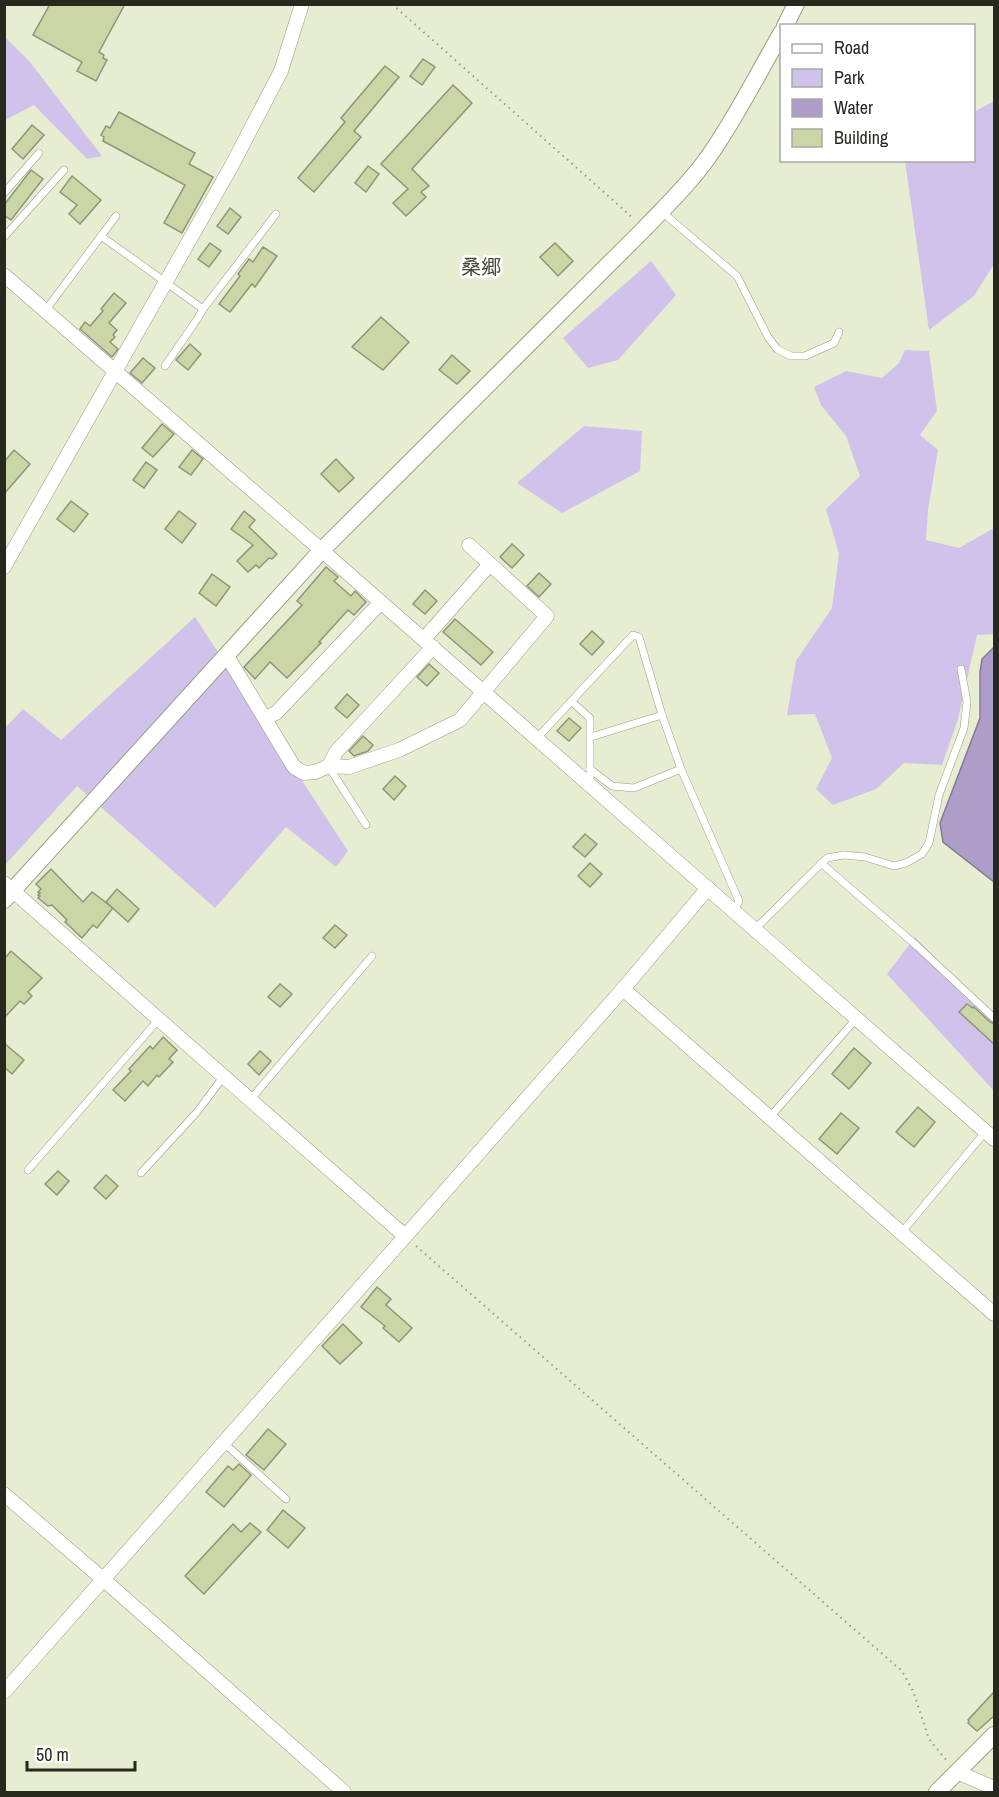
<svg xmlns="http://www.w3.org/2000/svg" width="999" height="1797" viewBox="0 0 999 1797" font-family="'Archivo Narrow','Noto Sans JP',sans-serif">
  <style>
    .green { fill: #d1c2eb }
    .water { fill: #ad9dc8; stroke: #857a95; stroke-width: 1.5 }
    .building { fill: #cbd6a6; stroke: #8f957a; stroke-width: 1.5 }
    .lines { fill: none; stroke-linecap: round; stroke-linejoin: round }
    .service-casing { stroke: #989f83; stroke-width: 8 }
    .minor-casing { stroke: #989f83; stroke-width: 15 }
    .tertiary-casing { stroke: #989f83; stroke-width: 18 }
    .path { stroke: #959a85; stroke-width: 2; stroke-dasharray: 1.5 4.5; stroke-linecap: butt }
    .service { stroke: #fff; stroke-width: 7 }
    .minor { stroke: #fff; stroke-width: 14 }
    .tertiary { stroke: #fff; stroke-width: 16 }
    .labels { text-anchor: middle; stroke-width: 5; stroke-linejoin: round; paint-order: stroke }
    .quarter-label { font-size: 20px; fill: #464b33; stroke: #fff }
  </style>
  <rect width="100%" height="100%" fill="#e6edd0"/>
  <g class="green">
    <path d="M5 37 30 62 102 156 87 159 34 105 5 120Z"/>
    <path d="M994 101V264L974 296 929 330 905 161 974 160V112Z"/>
    <path d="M651 261 676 295 618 360 588 368 563 338Z"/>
    <path d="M905 350 929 351 937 411 920 435 938 450 928 510 926 540 959 548 994 528V634L977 635 958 719 942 765 904 763 876 789 833 805 816 789 832 758 815 714 787 715 796 661 832 608 839 554 826 509 860 476 846 436 821 405 814 387 846 371 882 378 899 363Z"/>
    <path d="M584 426 642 431 640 471 562 513 517 483Z"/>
    <path d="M195 617 348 851 336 867 286 827 215 908 77 786 5 865 4 729 23 709 61 740Z"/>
    <path d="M915 937 994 1018V1091L887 974Z"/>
  </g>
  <path class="water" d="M994 647V882L943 842 940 823 980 718V672L982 659Z"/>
  <g class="building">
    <path d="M50 4H125L99 52 104 55 103 58 107 60 96 81 77 71 82 62 33 35Z"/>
    <path d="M423 59 435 67 422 85 410 76Z"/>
    <path d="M385 66 399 77 354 131 361 137 314 192 298 178 345 122 341 118Z"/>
    <path d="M453 85 472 103 412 169 429 186 421 192 426 197 406 216 393 203 408 189 381 164Z"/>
    <path d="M119 112 195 153 189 164 213 177 182 233 164 223 185 185 103 141 104 137 101 135 106 126 110 128Z"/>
    <path d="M32 125 44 135 23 159 12 149Z"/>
    <path d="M368 166 379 174 366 192 355 183Z"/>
    <path d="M31 170 43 179 11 220 4 215V205Z"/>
    <path d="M72 176 101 200 80 224 69 214 77 205 60 192Z"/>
    <path d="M230 208 241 217 228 234 217 226Z"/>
    <path d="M210 243 221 251 209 267 198 259Z"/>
    <path d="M555 243 573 261 558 276 540 257Z"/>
    <path d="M263 247 277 256 255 287 252 284 230 312 219 304 240 276 238 274 249 259 253 262Z"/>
    <path d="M114 293 126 303 109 323 117 330 113 335 115 337 110 342 118 349 112 357 80 329 85 322 90 326 103 311 101 309Z"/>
    <path d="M381 317 409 342 383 370 352 347Z"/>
    <path d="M190 344 201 354 188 370 176 360Z"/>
    <path d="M452 355 470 371 457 384 439 370Z"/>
    <path d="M143 358 155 368 142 383 130 373Z"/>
    <path d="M162 424 174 434 153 457 142 448Z"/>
    <path d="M14 450 30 464 4 494V462Z"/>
    <path d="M192 450 203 459 191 475 179 467Z"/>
    <path d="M336 459 354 478 339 492 321 474Z"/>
    <path d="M146 462 157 470 144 488 133 480Z"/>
    <path d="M71 501 88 514 74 532 57 519Z"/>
    <path d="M179 511 196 524 182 543 165 529Z"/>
    <path d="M244 511 255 520 249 527 277 554 272 559 269 558 259 568 256 565 248 572 237 561 253 545 231 529Z"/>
    <path d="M512 544 524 555 512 568 500 557Z"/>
    <path d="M326 567 338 577 334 581 351 596 355 591 366 602 354 615 348 610 319 642 321 643 287 678 270 662 255 679 244 667 302 605 297 601Z"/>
    <path d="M539 573 551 584 539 597 527 586Z"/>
    <path d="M212 574 230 587 216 606 199 593Z"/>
    <path d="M425 590 437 601 425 614 413 604Z"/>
    <path d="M455 619 493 652 481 665 443 632Z"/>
    <path d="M592 631 604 642 592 655 580 644Z"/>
    <path d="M429 664 439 673 427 686 417 677Z"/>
    <path d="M347 694 359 705 347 718 335 708Z"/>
    <path d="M569 718 581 728 569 741 557 731Z"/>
    <path d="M363 736 373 745 368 751 354 756 349 751Z"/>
    <path d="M395 776 406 786 394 800 383 789Z"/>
    <path d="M585 834 597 844 585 857 573 847Z"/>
    <path d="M590 863 602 874 590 887 578 876Z"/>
    <path d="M51 869 83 902 92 892 113 908 97 928 93 925 82 938 65 922 67 920 52 905 48 906 38 898 40 896 38 895 40 893 38 892 41 889 36 884Z"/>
    <path d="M117 889 139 909 128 922 106 902Z"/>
    <path d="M335 925 347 935 335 948 323 938Z"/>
    <path d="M11 951 42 978 28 992 32 996 24 1004 20 1001 4 1018V959Z"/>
    <path d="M280 984 292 994 280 1007 268 997Z"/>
    <path d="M967 1004 973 1008 974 1007 990 1022 994 1024V1044L959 1012Z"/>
    <path d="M163 1037 177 1050 169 1059 173 1062 159 1077 157 1075 148 1086 143 1081 125 1101 113 1090 131 1071 129 1069 150 1046 153 1049Z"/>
    <path d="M4 1043 24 1060 12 1074 4 1067Z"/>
    <path d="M854 1048 871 1063 849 1089 832 1074Z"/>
    <path d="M260 1051 271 1061 259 1075 248 1064Z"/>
    <path d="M918 1107 935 1122 914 1147 896 1132Z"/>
    <path d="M841 1113 859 1128 837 1154 819 1139Z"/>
    <path d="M58 1171 69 1181 57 1195 45 1184Z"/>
    <path d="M106 1175 118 1186 106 1199 94 1188Z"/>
    <path d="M377 1287 391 1299 386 1305 412 1328 399 1342 383 1328 385 1326 361 1307Z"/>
    <path d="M343 1324 362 1343 340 1364 322 1346Z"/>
    <path d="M268 1429 286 1444 264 1470 246 1455Z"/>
    <path d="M239 1464 251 1475 224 1507 206 1492 228 1466 233 1470Z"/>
    <path d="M283 1510 305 1528 288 1548 267 1530Z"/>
    <path d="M250 1523 261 1532 204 1594 185 1576 233 1524 241 1532Z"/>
    <path d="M994 1692V1716L977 1731 968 1723 969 1722 968 1720Z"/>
  </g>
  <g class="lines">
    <g class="service-casing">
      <g id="service">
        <path d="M4 193 39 153"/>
        <path d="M662 212 737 276 768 337 777 349 791 356H805L834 343 839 332"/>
        <path d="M101 236 203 309"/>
        <path d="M4 237 64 170"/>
        <path d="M45 311 116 216"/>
        <path d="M165 366 198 318 203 309 276 214"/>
        <path d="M571 701 590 718V785"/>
        <path d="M591 737 662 715"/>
        <path d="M537 738 633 635 639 637 662 715 681 769 739 901 734 911"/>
        <path d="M329 767 366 825"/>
        <path d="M590 769 612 786 634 788 681 769"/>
        <path d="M821 863 917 946 994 1018"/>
        <path d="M755 929 827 858 844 855 865 857 894 866 906 863 922 854 929 843 939 795 964 728 967 702 961 669"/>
        <path d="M251 1099 372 956"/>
        <path d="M770 1117 856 1019"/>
        <path d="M28 1170 159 1019"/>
        <path d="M141 1173 197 1112 224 1076"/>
        <path d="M902 1232 986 1131"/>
        <path d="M224 1443 286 1499"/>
      </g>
    </g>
    <g class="minor-casing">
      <g id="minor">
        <path d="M4 275 327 555 994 1139"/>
        <path d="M4 567 231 167 281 71 302 4"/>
        <path d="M424 639 490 564"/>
        <path d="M227 656 294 767 304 773 315 772 329 766 349 767 399 750 460 720 547 616 469 545"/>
        <path d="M265 718 276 713 381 602"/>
        <path d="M329 766 336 752 433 647"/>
        <path d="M4 883 405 1236"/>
        <path d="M623 989 994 1314"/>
        <path d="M4 1494 104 1580 344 1792"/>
        <path d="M4 1692 623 989 708 888"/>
        <path d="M957 1772 994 1788"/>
      </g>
    </g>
    <g class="tertiary-casing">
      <g id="tertiary">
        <path d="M785 26 796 4"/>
        <path d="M4 900 322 550 645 228C667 205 691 182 709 156 737 116 758 73 782 32"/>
        <path d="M937 1792 994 1735"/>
      </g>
    </g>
    <g class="path">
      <path d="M392 4 633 218"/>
      <path d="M416 1246 902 1671 913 1691 929 1739 947 1761"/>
    </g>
    <use href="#service" class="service"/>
    <use href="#minor" class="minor"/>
    <use href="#tertiary" class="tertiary"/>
  </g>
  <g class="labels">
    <g class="quarter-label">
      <text x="481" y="274">桑郷</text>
    </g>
  </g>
  <rect width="999" height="1797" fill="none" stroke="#27291f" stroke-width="12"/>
  <rect x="780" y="24" width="195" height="138" fill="#ffffff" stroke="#a9a9a5" stroke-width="1.5"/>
  <rect x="792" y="44" width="30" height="9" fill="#ffffff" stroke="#a9a9a5" stroke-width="1.5"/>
  <text x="834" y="54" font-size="18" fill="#27291f">Road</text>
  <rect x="792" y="69" width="30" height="18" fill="#d1c2eb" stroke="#a9a9a5" stroke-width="1.5"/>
  <text x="834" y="84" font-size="18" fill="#27291f">Park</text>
  <rect x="792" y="99" width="30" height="18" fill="#ad9dc8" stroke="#a9a9a5" stroke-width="1.5"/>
  <text x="834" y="114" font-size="18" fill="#27291f">Water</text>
  <rect x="792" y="129" width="30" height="18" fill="#cbd6a6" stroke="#a9a9a5" stroke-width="1.5"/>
  <text x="834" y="144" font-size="18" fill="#27291f">Building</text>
  <path d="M27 1761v9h108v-9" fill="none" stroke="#27291f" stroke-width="3"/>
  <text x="36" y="1761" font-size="18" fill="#27291f" stroke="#ffffff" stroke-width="4.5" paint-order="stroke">50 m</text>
</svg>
